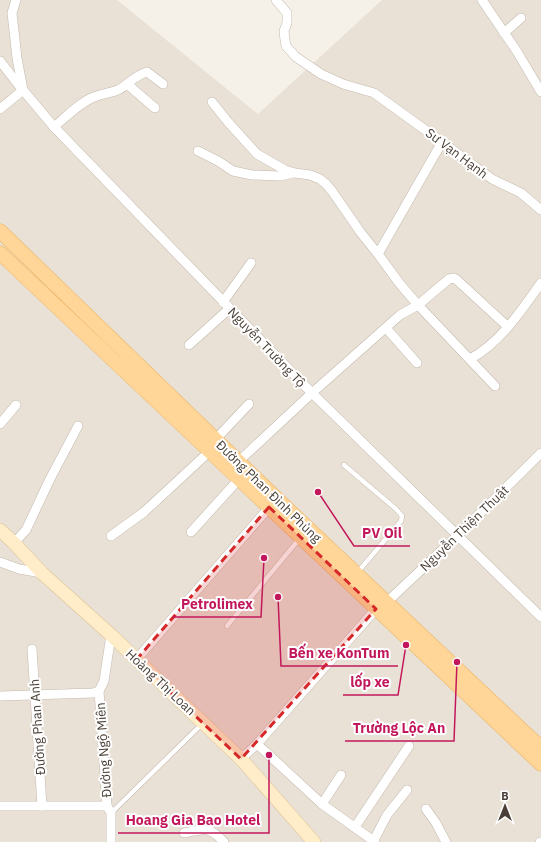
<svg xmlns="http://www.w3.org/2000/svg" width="541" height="842" viewBox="0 0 541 842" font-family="'IBM Plex Sans',sans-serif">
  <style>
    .residential { fill: #e9e1d6 }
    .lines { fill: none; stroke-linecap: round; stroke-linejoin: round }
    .lane-casing { stroke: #c4b9ad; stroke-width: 5.5 }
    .street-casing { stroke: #c4b9ad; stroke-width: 10 }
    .secondary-casing { stroke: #dbc297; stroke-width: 14 }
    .primary-casing { stroke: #ebb260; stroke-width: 15 }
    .lane { stroke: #fff; stroke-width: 4.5 }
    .street { stroke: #fff; stroke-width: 9 }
    .secondary { stroke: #ffecc8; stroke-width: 13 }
    .primary { stroke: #ffd697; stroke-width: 14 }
    .marked { fill: #d62828; fill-opacity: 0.2; stroke: #d62828; stroke-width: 3; stroke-dasharray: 8 5; stroke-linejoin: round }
    .labels { text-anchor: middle; stroke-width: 4; stroke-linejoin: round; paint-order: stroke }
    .street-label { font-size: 13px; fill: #493f36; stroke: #fff }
    .leader { fill: none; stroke: #c2185b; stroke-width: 1.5 }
    .callout-dot { fill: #c2185b; stroke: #fff; stroke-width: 1.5 }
    .callout-label { font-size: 14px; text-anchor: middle; font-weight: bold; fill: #c2185b; stroke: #fff; stroke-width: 4; stroke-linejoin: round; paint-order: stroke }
  </style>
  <rect width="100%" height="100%" fill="#f5f0e8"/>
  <path class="residential" d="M0 0H117L258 114 382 0H541V842H0Z"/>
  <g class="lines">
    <g class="lane-casing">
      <g id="lane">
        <path d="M344 465 396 509 402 516 401 521 357 573"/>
        <path d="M227 626 300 538"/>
        <path d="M111 813 203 723"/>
      </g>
    </g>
    <g class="street-casing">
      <g id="street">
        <path d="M16 0 12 13 17 58 23 90"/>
        <path d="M276 0 287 13V23L284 31 285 40 286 46 296 57 321 74 343 84 374 93 442 142 492 179 521 193 541 210"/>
        <path d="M482 0 516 50 541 92"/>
        <path d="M504 33 521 18"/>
        <path d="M0 61 21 88"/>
        <path d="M127 84 155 108"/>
        <path d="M212 102 228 122 257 154 285 170 295 173 310 175 320 179 326 184 332 191 361 233 378 254 400 284 418 305 495 386"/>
        <path d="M0 109 23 90 54 127 312 393 541 617"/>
        <path d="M54 127C66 117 79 103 94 97 101 94 110 93 118 90 128 85 135 75 147 72L163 84"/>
        <path d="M198 151 218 161 233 171 252 175 280 176 293 173"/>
        <path d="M378 254 442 142"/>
        <path d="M223 302 251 263"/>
        <path d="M386 328 417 363"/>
        <path d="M189 345 229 309"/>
        <path d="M470 359C501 342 520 312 541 283"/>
        <path d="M0 424 16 405"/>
        <path d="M215 440 249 404"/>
        <path d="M238 462 312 393 400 315 418 305 449 279 454 278 457 280 508 327"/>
        <path d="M191 532 239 479"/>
        <path d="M111 536 144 512 210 451"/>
        <path d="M14 543 26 530 50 479 78 426"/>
        <path d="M0 562 19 569 42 573"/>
        <path d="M386 603 458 535 541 453"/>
        <path d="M111 635 104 681 99 691 107 806 111 813V842"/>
        <path d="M32 649 42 806"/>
        <path d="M136 660 273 503"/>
        <path d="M0 696 93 693 99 691"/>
        <path d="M257 744 322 804 375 842"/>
        <path d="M241 759 257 744 376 609"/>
        <path d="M322 804 341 775"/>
        <path d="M0 806H107"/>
        <path d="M426 809 436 823 446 842"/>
        <path d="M355 827 409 746"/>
        <path d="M184 833C205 829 208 825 224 842"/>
        <path d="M374 840 387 815 407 790"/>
        <path d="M540 842H541"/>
      </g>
    </g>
    <g class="secondary-casing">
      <path id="secondary" d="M0 530 14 543 42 573 111 635 241 759 314 842"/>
    </g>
    <g class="primary-casing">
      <g id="primary">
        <path d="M0 231 277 499 541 748"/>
        <path d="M0 253 541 764"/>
      </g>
    </g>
    <use href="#lane" class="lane"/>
    <use href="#street" class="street"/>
    <use href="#secondary" class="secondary"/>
    <use href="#primary" class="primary"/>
  </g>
  <path class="marked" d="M269 507 376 609 241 759 136 660Z"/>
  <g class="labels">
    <g class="street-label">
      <text transform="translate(457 153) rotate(37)" y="5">Sư Vạn Hạnh</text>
      <text transform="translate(267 347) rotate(46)" y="5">Nguyễn Trường Tộ</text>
      <text transform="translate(269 491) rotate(44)" y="5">Đường Phan Đình Phùng</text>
      <text transform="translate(464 528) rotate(-44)" y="5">Nguyễn Thiện Thuật</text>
      <text transform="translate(161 682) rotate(43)" y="5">Hoàng Thị Loan</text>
      <text transform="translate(37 727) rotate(-94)" y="5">Đường Phan Anh</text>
      <text transform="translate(103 750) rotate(-94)" y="5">Đường Ngộ Miên</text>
    </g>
  </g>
  <path class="leader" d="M318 492L354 546H410M264 558L261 617H173M278 597L281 666H398M406 645L398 695H343M457 662L454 741H345M269 755L269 833H118"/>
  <g class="callout-dot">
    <circle cx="318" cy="492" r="4"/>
    <circle cx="264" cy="558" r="4"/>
    <circle cx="278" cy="597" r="4"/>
    <circle cx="406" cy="645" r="4"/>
    <circle cx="457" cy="662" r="4"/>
    <circle cx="269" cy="755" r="4"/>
  </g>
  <g class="callout-label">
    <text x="382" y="538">PV Oil</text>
    <text x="217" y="609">Petrolimex</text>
    <text x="339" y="658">Bến xe KonTum</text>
    <text x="370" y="687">lốp xe</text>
    <text x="399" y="733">Trường Lộc An</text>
    <text x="193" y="825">Hoang Gia Bao Hotel</text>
  </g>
  <g transform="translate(505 806)" stroke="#ffffff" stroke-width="3" paint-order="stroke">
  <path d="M0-3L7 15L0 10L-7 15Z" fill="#493f36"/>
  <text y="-6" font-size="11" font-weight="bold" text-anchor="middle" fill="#493f36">B</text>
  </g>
</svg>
